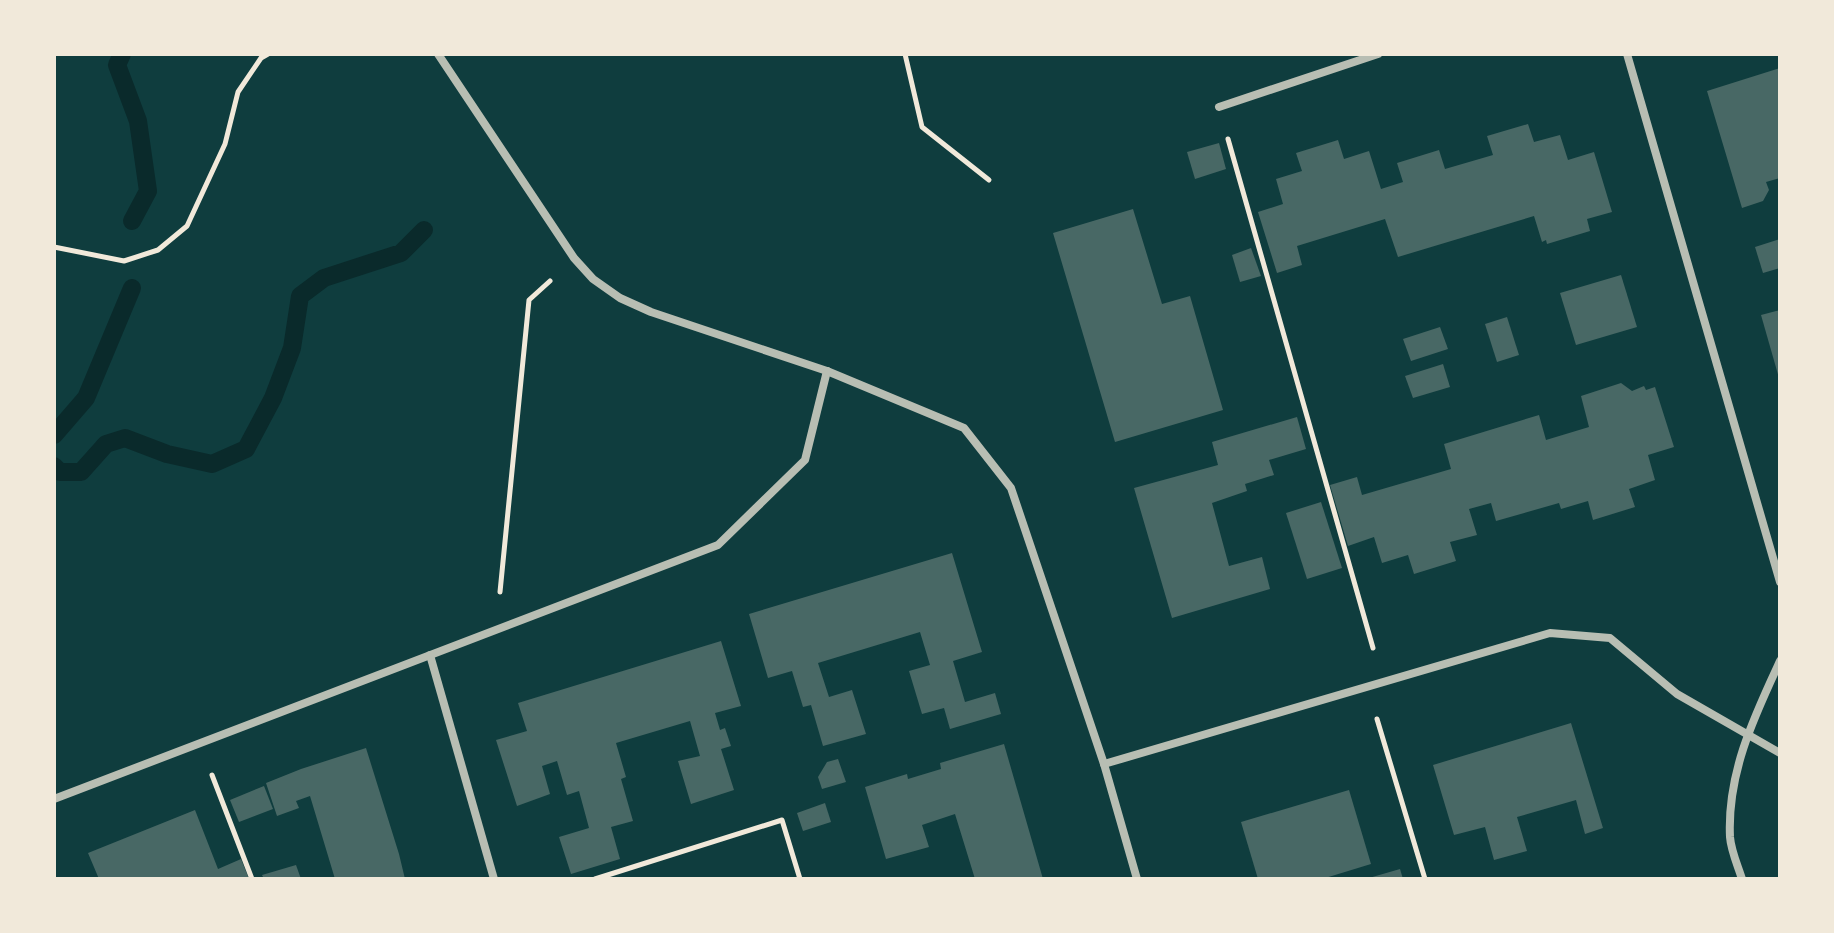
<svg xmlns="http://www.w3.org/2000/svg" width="1834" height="933" viewBox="0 0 1834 933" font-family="'Nunito Sans',sans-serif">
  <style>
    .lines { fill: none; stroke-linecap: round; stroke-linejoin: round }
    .stream { stroke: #0a2a2b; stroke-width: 18 }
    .building { fill: #486865 }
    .path { stroke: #f1e9da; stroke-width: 5 }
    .minor { stroke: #b8beb3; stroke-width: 8 }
  </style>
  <rect width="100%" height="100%" fill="#0f3d3e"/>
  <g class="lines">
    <g class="stream">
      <path d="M122 54 117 65 138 121 148 191 132 221"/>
      <path d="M54 435 86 398 132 288"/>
      <path d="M54 466 60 472H81L106 444 125 438 167 454 212 464 246 449 273 398 292 348 300 296 324 278 401 253 424 230"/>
    </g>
  </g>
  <g class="building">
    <path d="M1780 68V178L1766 182 1769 190 1763 201 1742 208 1707 91Z"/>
    <path d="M1528 124 1534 142 1560 135 1568 160 1594 152 1612 212 1587 219 1590 231 1547 244 1546 240 1542 242 1534 216 1398 257 1385 219 1297 246 1302 265 1277 273 1258 212 1283 204 1276 179 1302 171 1296 153 1338 140 1344 159 1369 151 1381 189 1403 182 1397 163 1439 150 1445 169 1493 155 1487 136Z"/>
    <path d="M1219 143 1226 169 1195 179 1187 152Z"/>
    <path d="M1133 209 1162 304 1190 296 1223 410 1115 442 1053 233Z"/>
    <path d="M1780 239V268L1763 273 1755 247Z"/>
    <path d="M1251 248 1261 276 1240 282 1232 255Z"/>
    <path d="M1621 275 1637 327 1576 345 1560 293Z"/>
    <path d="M1780 310V378H1779L1761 315Z"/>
    <path d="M1507 317 1519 355 1497 362 1485 324Z"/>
    <path d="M1440 327 1448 349 1411 361 1403 339Z"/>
    <path d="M1443 364 1450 387 1413 398 1405 376Z"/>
    <path d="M1621 383 1632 391 1644 386 1646 390 1655 387 1674 447 1648 455 1655 480 1629 489 1635 507 1593 520 1588 501 1561 509 1559 503 1496 521 1491 503 1469 509 1477 535 1450 542 1456 561 1414 574 1408 555 1382 563 1374 537 1348 546 1330 485 1357 477 1362 495 1451 469 1444 444 1539 415 1546 440 1589 427 1581 396Z"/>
    <path d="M1297 417 1306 449 1269 460 1274 475 1245 484 1247 491 1212 503 1229 566 1262 557 1270 589 1172 618 1134 488 1218 465 1212 442Z"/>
    <path d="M1321 502 1342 568 1307 579 1286 513Z"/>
    <path d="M952 553 982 652 953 661 965 702 995 693 1001 714 950 729 944 708 922 714 909 671 930 665 920 632 818 663 829 697 852 690 866 734 823 746 811 705 803 707 792 671 768 678 749 614Z"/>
    <path d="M721 641 741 706 715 713 720 730 725 728 731 746 721 749 734 790 691 804 678 761 700 756 690 721 616 743 626 777 621 779 633 821 611 827 620 859 571 874 559 837 589 828 579 791 567 795 557 761 542 766 550 794 517 806 496 740 527 731 518 703Z"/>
    <path d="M1571 723 1603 828 1585 834 1576 800 1517 817 1527 851 1494 860 1485 827 1454 835 1433 765Z"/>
    <path d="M1004 744 1043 879H975L955 814 922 825 929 847 886 859 865 787 907 774 908 779 941 769 940 763Z"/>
    <path d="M366 748 399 854 405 879H335L310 796 296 801 299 808 277 816 266 783 301 769Z"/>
    <path d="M838 759 846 782 822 789 818 777 827 762Z"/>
    <path d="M264 786 273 809 239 822 230 800Z"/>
    <path d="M1349 790 1371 864 1322 879H1258L1241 822Z"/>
    <path d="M825 803 831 822 803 831 797 813Z"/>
    <path d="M195 810 218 869 241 859 249 879H99L88 853Z"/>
    <path d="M296 865 301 879H264L262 875Z"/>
    <path d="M1400 869 1403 879H1369V878Z"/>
  </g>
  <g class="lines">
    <g class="path">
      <path d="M905 54 922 127 989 180"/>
      <path d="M1228 139 1373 648"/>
      <path d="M54 247 124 261 158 250 187 226 225 144 238 92 261 58 268 54"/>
      <path d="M500 592 529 300 550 281"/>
      <path d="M1377 719 1425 879"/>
      <path d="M212 775 252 879"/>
      <path d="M595 879 782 820 800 879"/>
    </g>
    <g class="minor">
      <path d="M438 54 574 258 593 279 620 298 651 312 827 371 964 428 1011 488 1104 764 1137 879"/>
      <path d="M1627 54 1780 582"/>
      <path d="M1219 107 1378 54"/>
      <path d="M430 655 494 879"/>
      <path d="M1104 764 1550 633 1610 638 1677 694 1780 753"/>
      <path d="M54 799 718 545 805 460 827 371"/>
      <path d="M1742 879C1738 866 1731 851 1730 837 1727 773 1754 717 1780 661"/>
    </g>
  </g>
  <rect width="1834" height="933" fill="none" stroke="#f1e9da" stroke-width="112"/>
</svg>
